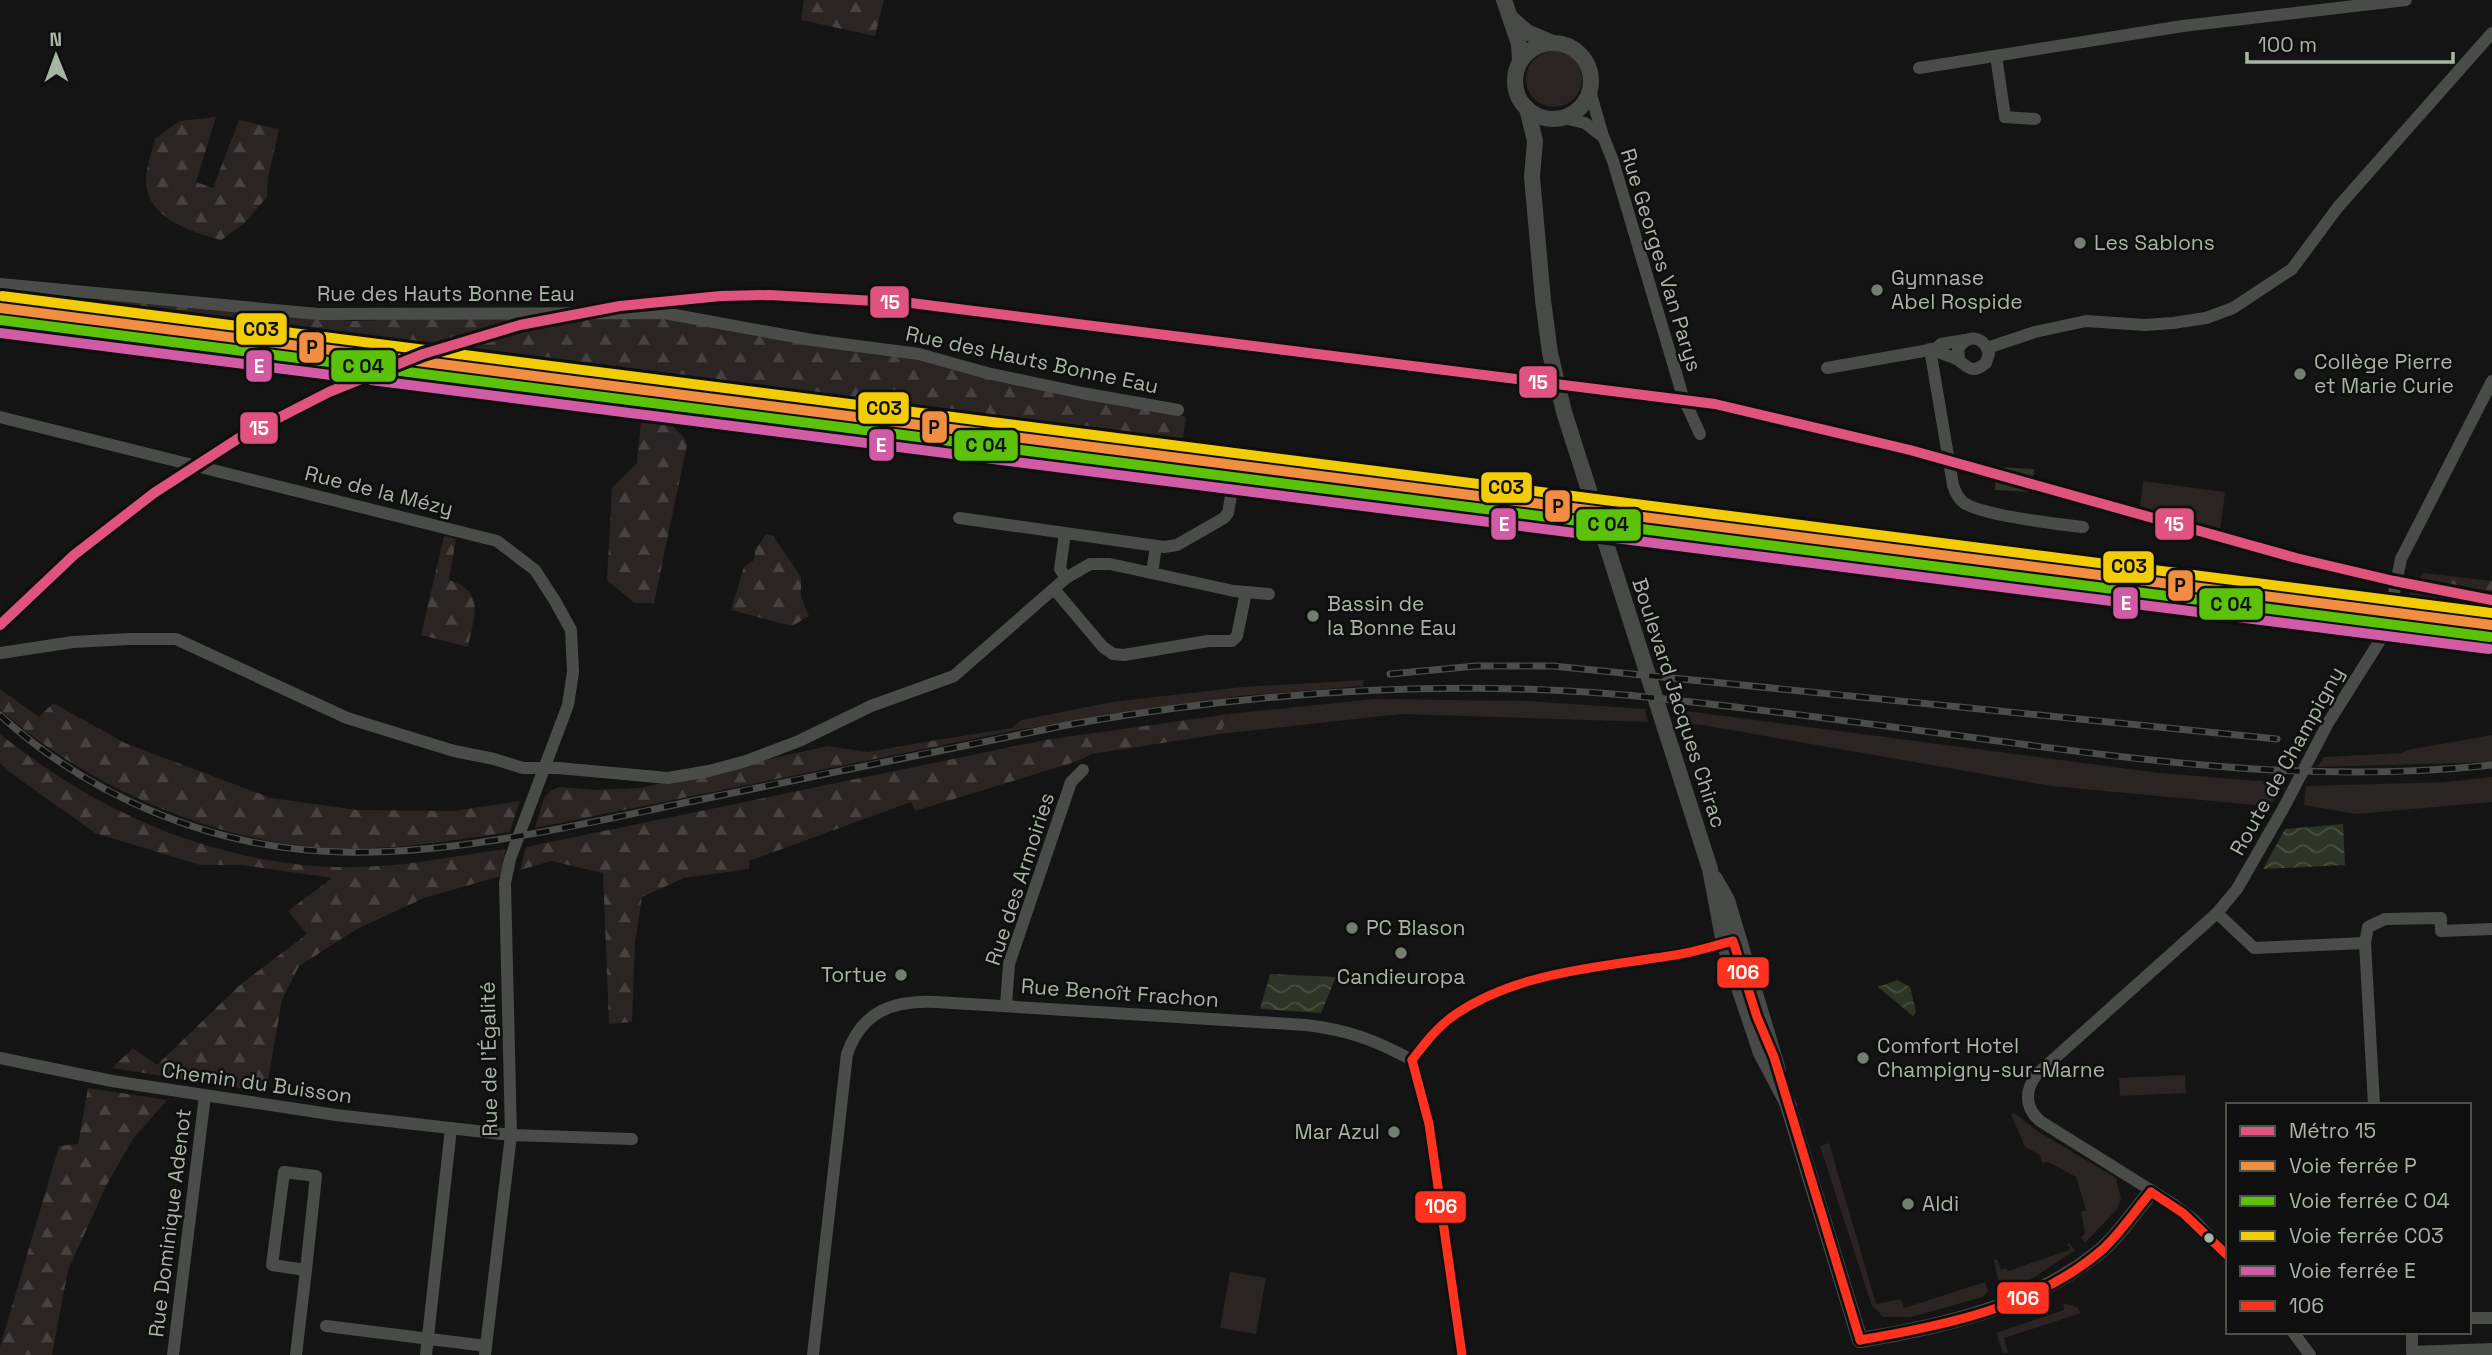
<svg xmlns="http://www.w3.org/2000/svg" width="2492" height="1355" viewBox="0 0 2492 1355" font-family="'Space Grotesk',sans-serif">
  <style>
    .green { fill: #2a2423 }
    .forest { fill: url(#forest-firs) }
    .water { fill: url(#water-waves) }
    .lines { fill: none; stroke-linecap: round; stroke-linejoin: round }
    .street { stroke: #494c48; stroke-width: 12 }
    .secondary { stroke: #474a46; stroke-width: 16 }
    .rail-casing { stroke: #4a4d49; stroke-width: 7 }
    .rail { stroke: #0e0f0e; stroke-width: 4.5; stroke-dasharray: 13; stroke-linecap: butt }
    .bus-1-casing { stroke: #0e0f0e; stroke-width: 14 }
    .bus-1 { stroke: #ff3220; stroke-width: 9 }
    .rail-1-casing { stroke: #0e0f0e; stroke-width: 16 }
    .rail-2-casing { stroke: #0e0f0e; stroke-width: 16 }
    .rail-3-casing { stroke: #0e0f0e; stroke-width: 16 }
    .rail-4-casing { stroke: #0e0f0e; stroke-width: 16 }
    .rail-1 { stroke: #f28e42; stroke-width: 10 }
    .rail-2 { stroke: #5bc109; stroke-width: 10 }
    .rail-3 { stroke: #f2cc05; stroke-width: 10 }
    .rail-4 { stroke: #d25ba6; stroke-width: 10 }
    .metro-1-casing { stroke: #0e0f0e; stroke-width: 16 }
    .metro-1 { stroke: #e0537f; stroke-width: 10 }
    .poi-dot { fill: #747d71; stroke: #0e0f0e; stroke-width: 2.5 }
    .bus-dot { fill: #a8b5a4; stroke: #0e0f0e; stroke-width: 2.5 }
    .labels { text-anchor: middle; stroke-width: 5; stroke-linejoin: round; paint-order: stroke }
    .poi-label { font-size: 21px; fill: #a8b5a4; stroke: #0e0f0e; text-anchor: start }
    .street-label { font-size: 21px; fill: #a8b5a4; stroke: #0e0f0e }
    .line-badge { stroke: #0e0f0e; stroke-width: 2.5 }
    .badge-label { font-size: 19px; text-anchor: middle; font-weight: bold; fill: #fff }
    .pale-badge-label { font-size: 19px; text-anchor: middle; font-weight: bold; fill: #111 }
  </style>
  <defs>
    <pattern id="forest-firs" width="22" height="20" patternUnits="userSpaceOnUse" patternTransform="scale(1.75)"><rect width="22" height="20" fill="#2a2423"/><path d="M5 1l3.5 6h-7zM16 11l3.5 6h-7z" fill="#464240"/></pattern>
    <pattern id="water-waves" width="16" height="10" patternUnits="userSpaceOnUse" patternTransform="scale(1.75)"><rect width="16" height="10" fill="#2e3527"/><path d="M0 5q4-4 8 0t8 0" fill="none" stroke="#495043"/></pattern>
  </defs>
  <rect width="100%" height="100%" fill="#131413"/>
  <g class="green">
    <circle cx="1554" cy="79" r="28"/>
    <path d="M0 314 308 353 305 356 0 322Z"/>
    <path d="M2143 481 2225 492 2220 532 2138 521Z"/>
    <path d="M2399 620 2429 627 2492 633V656L2390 645 2397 631Z"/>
    <path d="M1364 680 1363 686 1239 696 1017 730 939 746 937 740 1012 728 1021 720 1112 702 1242 687Z"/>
    <path d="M1374 699 1527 701 1645 709 1648 722 1401 714 1220 734 1229 714Z"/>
    <path d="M1686 711 2160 773 2284 783 2273 802 2255 805 2051 786 1702 725 1689 724Z"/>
    <path d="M2492 735V762L2317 767 2324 757 2401 753 2407 750Z"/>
    <path d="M2492 777V802L2356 814 2304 805 2306 786 2447 782Z"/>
    <path d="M2185 1075 2186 1093 2120 1096 2119 1078Z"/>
    <path d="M2014 1113 2039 1132 2116 1178 2121 1199 2117 1209 2085 1243 2081 1237 2085 1234 2081 1212 2086 1210 2076 1177 2048 1162 2042 1163 2040 1155 2025 1147 2011 1114Z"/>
    <path d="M1829 1143 1876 1304 1901 1299 1904 1308 1985 1282 1988 1291 1983 1297 1911 1317H1884L1872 1306 1820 1146Z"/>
    <path d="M2069 1243 2075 1250 2035 1277 2003 1290 2000 1288 1994 1260 1997 1259 2001 1270 2006 1268 2008 1271 2069 1250 2070 1248 2067 1244Z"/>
    <path d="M1230 1272 1266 1278 1256 1334 1220 1328Z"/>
    <path d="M2063 1303 2077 1307 2081 1313 2004 1338 2008 1353H2003L1996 1333 2064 1310Z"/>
  </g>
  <g class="forest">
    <path d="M804 0H884L875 36 801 20Z"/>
    <path d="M216 117 196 182 213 188 239 120 279 129 268 178 267 197 245 223 221 240C191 232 143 217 146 177 147 164 152 151 155 139L179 121Z"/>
    <path d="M100 297 352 321 659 311 928 357 1186 417 1182 445 101 308Z"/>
    <path d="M308 353 1177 465 1176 473 671 424 684 438 687 445 654 603H634L607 580 612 488 637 463 641 421 305 356Z"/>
    <path d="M766 534 773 536 801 577V597L809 616 792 626 731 610 744 567 754 560 755 550Z"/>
    <path d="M444 536 456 539 449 580C486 592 474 617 468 647L421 635Z"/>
    <path d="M2423 573 2492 581V609L2406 599Z"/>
    <path d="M0 689 39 717 53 703 125 743 271 798 357 810 454 811 520 801 510 832C455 840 400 849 345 849 228 848 86 788 0 709Z"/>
    <path d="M1229 714 1220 734 1092 754 1078 761 915 811 911 802 749 861V869L684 878 642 897 635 943 632 1022 609 1024 603 873 551 861 520 870 526 847 1045 740Z"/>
    <path d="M0 734C99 814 223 868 352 867 403 867 455 856 505 849L501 876 424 898 357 929 299 966 282 1000 266 1092 112 1068 133 1048 157 1065 240 985 307 934 288 911 332 878 242 865H200L95 833 8 771 0 763Z"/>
    <path d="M937 740 939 746 535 828 544 798 550 791 559 787 596 790 640 788 828 746 868 752Z"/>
    <path d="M88 1088 167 1100 133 1139 107 1184 68 1270 52 1355H0V1347L59 1146 78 1144Z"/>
  </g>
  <g class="water">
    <path d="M1996 467 2034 469 2032 492 1995 490Z"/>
    <path d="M2343 824 2345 865 2263 869 2285 829Z"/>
    <path d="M1270 974 1336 977 1321 1013 1260 1009Z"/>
    <path d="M1897 980 1910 987 1916 1012 1913 1016 1878 987Z"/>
  </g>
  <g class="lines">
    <g class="street">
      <path d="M1996 56 2005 117 2035 119"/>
      <path d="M1919 68 2183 26 2406 0"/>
      <path d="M1590 91 1603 136 1613 161 1683 397 1700 434"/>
      <path d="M1564 118 1585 123 1602 136"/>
      <path d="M0 284 318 314 664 313 812 340 919 354 987 373 1082 393 1178 410"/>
      <path d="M1987 348 2035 332 2086 321 2145 325 2173 323 2206 318 2233 308 2292 269 2338 207 2492 33"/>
      <path d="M1930 349 1953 485C1955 492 1958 498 1964 503 1984 516 2057 524 2083 527"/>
      <path d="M1935 349C1941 355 1949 355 1956 359 1968 365 1970 376 1986 363L1989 353C1983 336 1968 333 1958 349L1959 359"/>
      <path d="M1827 368 1935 349 1941 344 1965 340"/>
      <path d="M0 417 497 541 535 570 555 601 571 630 573 672 568 705 510 859 505 883 511 1135 485 1355"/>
      <path d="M959 518 1164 547 1177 545 1224 518 1228 513 1231 496"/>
      <path d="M1065 533 1060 569 1066 578"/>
      <path d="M1152 573 1156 546"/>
      <path d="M1054 589 1103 647 1113 654 1124 655 1208 641H1232L1237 636 1246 592"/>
      <path d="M1 653 73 642 129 639H176L347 718 454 751 494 759 523 768H558L668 778 709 771 746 761 799 741 871 706 954 676 1066 578 1090 564H1110L1234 591 1269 594"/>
      <path d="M2217 913 2254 948 2365 943 2368 927 2385 919 2441 918V931L2492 929"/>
      <path d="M2365 943 2374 1105"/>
      <path d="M1006 1005 1009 964 1071 782 1083 770"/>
      <path d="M0 1058 112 1081 336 1115 511 1135 632 1139"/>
      <path d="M1412 1060C1453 993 1531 979 1602 966 1634 961 1666 956 1698 950L1724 943"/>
      <path d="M1412 1060C1415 1082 1425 1102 1429 1124L1462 1355"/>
      <path d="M284 1172 316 1176 306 1270 272 1265Z"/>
      <path d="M2228 1256 2194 1220 2173 1204 2040 1121C2024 1107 2025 1090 2037 1074L2217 913 2237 889 2283 809 2328 723 2386 631 2401 559 2492 381"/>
      <path d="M2469 1318H2492"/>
      <path d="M326 1326 486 1346"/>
      <path d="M2293 1332 2310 1355"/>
      <path d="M2412 1332V1352L2492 1349"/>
      <path d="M173 1355 205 1096"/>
      <path d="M296 1355 306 1270"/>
      <path d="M426 1355 451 1128"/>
      <path d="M813 1355 847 1054C862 1011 893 1000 936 1002L1306 1025C1348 1030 1375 1040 1412 1060"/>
    </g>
    <g class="secondary">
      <path d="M1504 0 1519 44 1520 62"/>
      <path d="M1511 18 1527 32 1553 43"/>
      <circle cx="1553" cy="81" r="38"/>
      <path d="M1527 108 1535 141 1532 177 1543 300 1550 353 1564 412 1710 869 1724 943 1761 1053 1789 1106"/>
      <path d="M1715 879 1727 900 1778 1070"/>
      <path d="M1786 1099 1860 1340C1940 1327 2029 1307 2094 1256 2116 1240 2133 1213 2151 1192"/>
    </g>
    <g class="rail-casing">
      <g id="rail">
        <path d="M1390 674 1476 666H1553L2277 739"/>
        <path d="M0 715C92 799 218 850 343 852 458 855 585 823 698 800 822 774 947 749 1072 724 1267 690 1467 677 1665 699 1786 712 1907 729 2028 745 2185 766 2333 782 2492 765"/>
      </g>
    </g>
    <use href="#rail" class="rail"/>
    <g class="bus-1-casing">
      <g id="bus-1">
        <path d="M1412 1060C1425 1043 1438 1026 1456 1014 1521 970 1606 967 1681 954 1699 951 1716 945 1733 941L1757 1017 1774 1057 1860 1340"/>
        <path d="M1412 1060 1429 1124 1462 1355"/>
        <path d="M2151 1192 2183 1213 2228 1256"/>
        <path d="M1860 1340C1943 1326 2037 1307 2103 1249 2121 1232 2135 1211 2151 1192"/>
      </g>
    </g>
    <use href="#bus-1" class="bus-1"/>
    <g class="rail-1-casing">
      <path id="rail-1" d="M0 308 2492 625"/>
    </g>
    <g class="rail-2-casing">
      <path id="rail-2" d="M0 320 2490 637"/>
    </g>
    <g class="rail-3-casing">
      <path id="rail-3" d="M2 296 2492 613"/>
    </g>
    <g class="rail-4-casing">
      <path id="rail-4" d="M0 333 2489 649"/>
    </g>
    <use href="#rail-1" class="rail-1"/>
    <use href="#rail-2" class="rail-2"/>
    <use href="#rail-3" class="rail-3"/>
    <use href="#rail-4" class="rail-4"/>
    <g class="metro-1-casing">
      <path id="metro-1" d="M0 625 74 555 154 493 239 438 329 392 423 354 520 325 620 306 721 296 769 295 911 303 1715 404 1910 450 2296 558 2394 581 2492 600"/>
    </g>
    <use href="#metro-1" class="metro-1"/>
  </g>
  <g class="poi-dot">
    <circle cx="2080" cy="243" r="7"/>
    <circle cx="1877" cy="290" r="7"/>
    <circle cx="2300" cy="374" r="7"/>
    <circle cx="1313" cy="616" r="7"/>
    <circle cx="1352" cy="928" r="7"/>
    <circle cx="1401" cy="953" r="7"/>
    <circle cx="901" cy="975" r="7"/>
    <circle cx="1863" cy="1058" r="7"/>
    <circle cx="1394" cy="1132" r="7"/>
    <circle cx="1908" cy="1204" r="7"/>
  </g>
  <circle class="bus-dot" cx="2209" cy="1238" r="6"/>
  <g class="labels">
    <g class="poi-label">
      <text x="2094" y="250">Les Sablons</text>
      <text x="1891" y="285">Gymnase<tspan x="1891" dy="24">Abel Rospide</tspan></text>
      <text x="2314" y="369">Collège Pierre<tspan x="2314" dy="24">et Marie Curie</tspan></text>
      <text x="1327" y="611">Bassin de<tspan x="1327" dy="24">la Bonne Eau</tspan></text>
      <text x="1366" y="935">PC Blason</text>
      <text x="887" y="982" text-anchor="end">Tortue</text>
      <text x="1401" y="984" text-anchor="middle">Candieuropa</text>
      <text x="1877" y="1053">Comfort Hotel<tspan x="1877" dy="24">Champigny-sur-Marne</tspan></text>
      <text x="1380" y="1139" text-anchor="end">Mar Azul</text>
      <text x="1922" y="1211">Aldi</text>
    </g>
    <g class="street-label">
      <text transform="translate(1661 260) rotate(73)" y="7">Rue Georges Van Parys</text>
      <text x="446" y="301">Rue des Hauts Bonne Eau</text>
      <text transform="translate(1032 360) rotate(12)" y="7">Rue des Hauts Bonne Eau</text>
      <text transform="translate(379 491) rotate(14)" y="7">Rue de la Mézy</text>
      <text transform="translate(1679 703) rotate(72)" y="7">Boulevard Jacques Chirac</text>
      <text transform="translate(2287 761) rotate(-61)" y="7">Route de Champigny</text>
      <text transform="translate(1020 879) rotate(-72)" y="7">Rue des Armoiries</text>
      <text transform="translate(1120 993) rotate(4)" y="7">Rue Benoît Frachon</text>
      <text transform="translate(489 1059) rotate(-91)" y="7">Rue de l'Égalité</text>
      <text transform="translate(257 1083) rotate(8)" y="7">Chemin du Buisson</text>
      <text transform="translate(170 1223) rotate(-83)" y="7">Rue Dominique Adenot</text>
    </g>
  </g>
  <g class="line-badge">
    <rect x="869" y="285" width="41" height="34" rx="7" fill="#e0537f"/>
    <rect x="235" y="312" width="53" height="34" rx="7" fill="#f2cc05"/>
    <rect x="298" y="331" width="27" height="33" rx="7" fill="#f28e42"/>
    <rect x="245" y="349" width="28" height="34" rx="7" fill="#d25ba6"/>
    <rect x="330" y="349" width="67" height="34" rx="7" fill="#5bc109"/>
    <rect x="1518" y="365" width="40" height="34" rx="7" fill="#e0537f"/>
    <rect x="857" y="391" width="53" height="34" rx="7" fill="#f2cc05"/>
    <rect x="921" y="410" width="27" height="34" rx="7" fill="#f28e42"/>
    <rect x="239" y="411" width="40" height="34" rx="7" fill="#e0537f"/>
    <rect x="868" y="428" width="27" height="34" rx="7" fill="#d25ba6"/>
    <rect x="953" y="429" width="66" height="33" rx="7" fill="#5bc109"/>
    <rect x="1480" y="471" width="53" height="33" rx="7" fill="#f2cc05"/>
    <rect x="1544" y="489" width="27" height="34" rx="7" fill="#f28e42"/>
    <rect x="1490" y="507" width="27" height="34" rx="7" fill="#d25ba6"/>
    <rect x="2154" y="507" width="41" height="34" rx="7" fill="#e0537f"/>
    <rect x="1575" y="508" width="67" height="34" rx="7" fill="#5bc109"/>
    <rect x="2102" y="550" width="53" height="34" rx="7" fill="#f2cc05"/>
    <rect x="2167" y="569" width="27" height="33" rx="7" fill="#f28e42"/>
    <rect x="2112" y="586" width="27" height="34" rx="7" fill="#d25ba6"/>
    <rect x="2198" y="587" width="66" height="34" rx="7" fill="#5bc109"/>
    <rect x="1716" y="956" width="54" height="33" rx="7" fill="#ff3220"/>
    <rect x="1414" y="1190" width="53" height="34" rx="7" fill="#ff3220"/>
    <rect x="1996" y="1281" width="54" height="34" rx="7" fill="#ff3220"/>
  </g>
  <g class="badge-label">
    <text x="890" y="309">15</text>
    <text x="259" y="373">E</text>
    <text x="1538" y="389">15</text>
    <text x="259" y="435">15</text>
    <text x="881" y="452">E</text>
    <text x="1504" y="531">E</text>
    <text x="2174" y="531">15</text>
    <text x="2126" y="610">E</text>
    <text x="1743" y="979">106</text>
    <text x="1441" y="1213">106</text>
    <text x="2023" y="1305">106</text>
  </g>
  <g class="pale-badge-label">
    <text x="261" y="336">C03</text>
    <text x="312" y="354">P</text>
    <text x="363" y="373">C 04</text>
    <text x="884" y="415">C03</text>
    <text x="934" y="434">P</text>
    <text x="986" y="452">C 04</text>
    <text x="1506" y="494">C03</text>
    <text x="1558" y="513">P</text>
    <text x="1608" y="531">C 04</text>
    <text x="2129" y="573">C03</text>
    <text x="2180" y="592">P</text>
    <text x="2231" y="611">C 04</text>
  </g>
  <rect x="2226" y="1103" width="245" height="231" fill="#0e0f0e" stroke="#4c514a" stroke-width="2"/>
  <rect x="2240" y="1126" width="35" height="10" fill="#e0537f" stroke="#4c514a" stroke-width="2"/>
  <text x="2289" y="1138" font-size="21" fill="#a8b5a4">Métro 15</text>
  <rect x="2240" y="1161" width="35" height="10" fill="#f28e42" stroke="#4c514a" stroke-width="2"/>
  <text x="2289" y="1173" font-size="21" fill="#a8b5a4">Voie ferrée P</text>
  <rect x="2240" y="1196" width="35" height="10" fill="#5bc109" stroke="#4c514a" stroke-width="2"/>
  <text x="2289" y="1208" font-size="21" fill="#a8b5a4">Voie ferrée C 04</text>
  <rect x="2240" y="1231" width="35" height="10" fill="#f2cc05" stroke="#4c514a" stroke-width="2"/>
  <text x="2289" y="1243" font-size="21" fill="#a8b5a4">Voie ferrée C03</text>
  <rect x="2240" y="1266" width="35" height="10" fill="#d25ba6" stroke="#4c514a" stroke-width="2"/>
  <text x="2289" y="1278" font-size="21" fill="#a8b5a4">Voie ferrée E</text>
  <rect x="2240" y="1301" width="35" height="10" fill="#ff3220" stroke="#4c514a" stroke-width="2"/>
  <text x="2289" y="1313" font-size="21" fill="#a8b5a4">106</text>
  <g transform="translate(56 56) rotate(359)" stroke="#0e0f0e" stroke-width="5" paint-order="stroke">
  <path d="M0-5L12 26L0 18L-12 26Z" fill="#a8b5a4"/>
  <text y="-10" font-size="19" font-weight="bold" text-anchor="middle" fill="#a8b5a4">N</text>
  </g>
  <path d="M2247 52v10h206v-10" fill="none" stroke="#a8b5a4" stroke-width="3.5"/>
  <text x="2258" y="52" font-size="21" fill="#a8b5a4" stroke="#0e0f0e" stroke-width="5" paint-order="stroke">100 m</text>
</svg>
